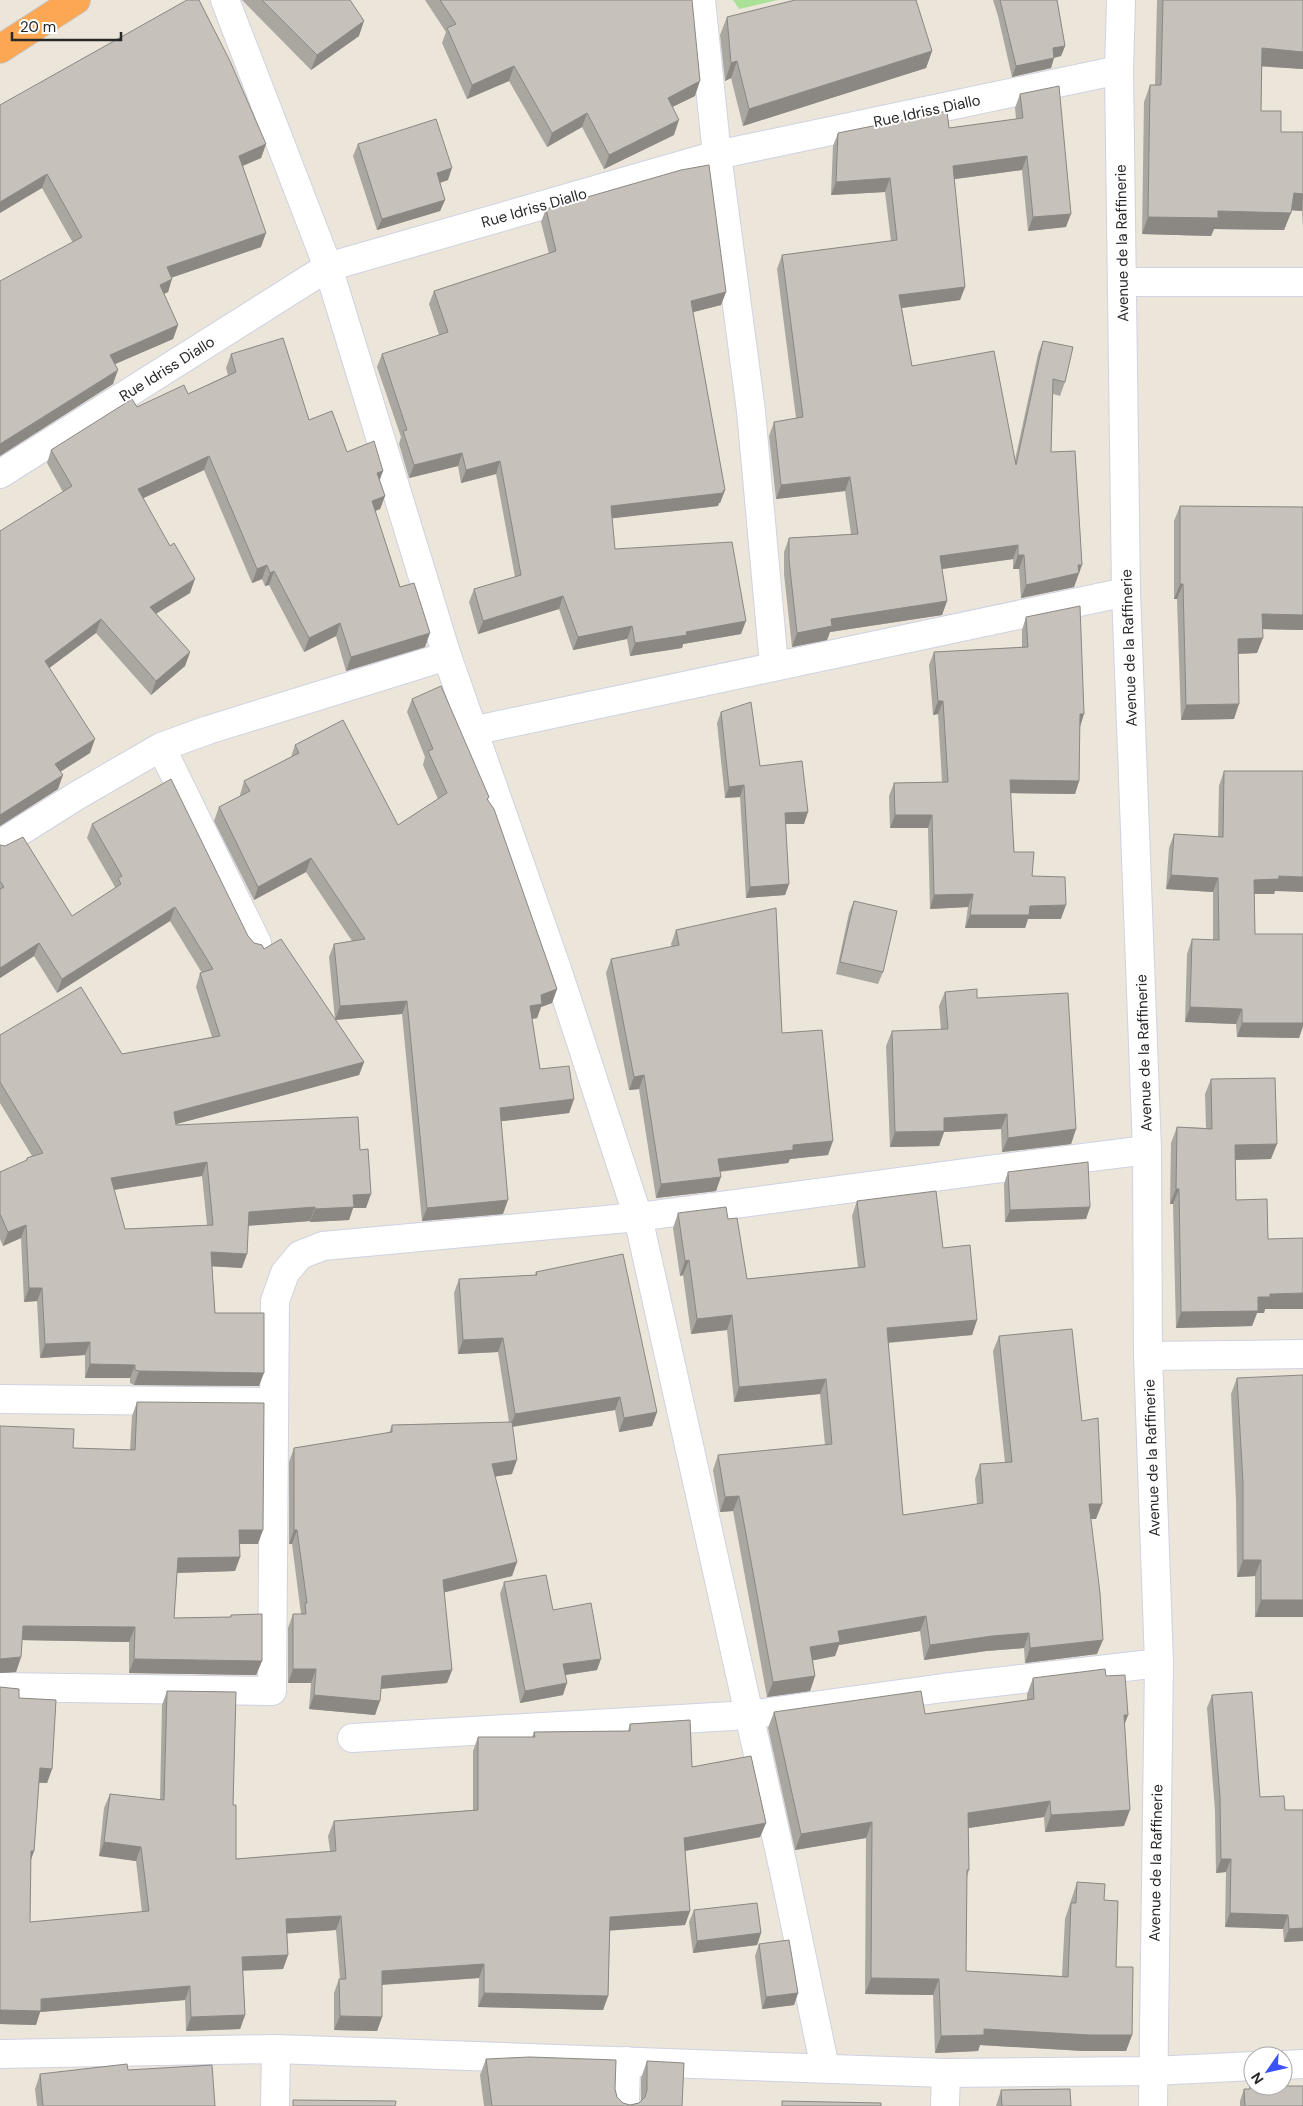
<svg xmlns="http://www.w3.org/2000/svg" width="1303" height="2106" viewBox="0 0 1303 2106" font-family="'DM Sans',sans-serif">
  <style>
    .green { fill: #abe197 }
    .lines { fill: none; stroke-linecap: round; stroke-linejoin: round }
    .minor-casing { stroke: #cfd2e1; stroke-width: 30 }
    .highway-casing { stroke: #c7c7c7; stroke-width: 30 }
    .minor { stroke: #fff; stroke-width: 28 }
    .highway { stroke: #fca754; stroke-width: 28 }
    .wall { fill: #aaa6a0; fill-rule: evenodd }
    .shaded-wall { fill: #8b8782 }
    .building { fill: #c6c1ba; stroke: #8b8782; fill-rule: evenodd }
    .labels { text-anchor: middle; stroke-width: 4; stroke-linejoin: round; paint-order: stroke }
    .street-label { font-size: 15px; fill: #282828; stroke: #fff }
  </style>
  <rect width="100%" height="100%" fill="#ebe5da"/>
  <path class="green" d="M733 0H778L739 9Z"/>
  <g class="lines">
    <g class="minor-casing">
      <g id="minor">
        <path d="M225 0 328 267 447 656 558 972 638 1217 784 1871 825 2068"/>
        <path d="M701 0 717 155 751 411 774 665"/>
        <path d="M1121 0 1119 70 1126 592 1147 1150 1148 1356 1159 1663 1153 2106"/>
        <path d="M1123 282H1303"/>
        <path d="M0 474 328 267 717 155 1119 70"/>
        <path d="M472 731 1126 592"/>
        <path d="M161 747 257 943"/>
        <path d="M0 844 78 795 161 747 208 730 447 656"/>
        <path d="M1148 1356 1303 1354"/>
        <path d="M0 1399 273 1402"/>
        <path d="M0 1687 272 1691 275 1301 285 1273 300 1255 323 1246 638 1217 987 1170 1147 1150"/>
        <path d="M352 1738 749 1715 943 1688 1159 1663"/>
        <path d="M0 2054 276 2049 946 2073 1153 2071 1253 2066"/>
        <path d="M1283 2065 1303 2064"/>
        <path d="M275 2106 276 2049"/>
        <path d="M625 2106 626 2061"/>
        <path d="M945 2106 946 2073"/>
      </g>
    </g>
    <g class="highway-casing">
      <path id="highway" d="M0 49 76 0"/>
    </g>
    <use href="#minor" class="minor"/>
    <use href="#highway" class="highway"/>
  </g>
  <g class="wall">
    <path d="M242 0H350L359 36 311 70Z"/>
    <path d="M425 0H692L695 96 672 107 674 135 604 169 582 127 547 147 509 81 467 99 442 43 446 32Z"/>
    <path d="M993 0H1057L1065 46 1061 56 1054 57 1051 68 1012 77 998 16Z"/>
    <path d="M1157 0H1303V69L1262 66 1261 111 1281 132H1303V229L1302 211 1291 210 1284 230 1214 229 1211 236 1142 234 1144 102 1150 85H1155Z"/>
    <path d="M727 17 932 51 926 68 743 126 731 78 725 81 720 35Z"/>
    <path d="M1020 94 1066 227 1028 231 1022 170 954 179 965 287 960 300 902 308 912 366 1015 460 1038 354 1043 341 1065 382 1060 396 1053 394 1051 452 1077 578 1074 587 1021 598 1019 569H1013V559L942 569 947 601 942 615 830 632 827 640 792 647 784 574V552L789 538 851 534 845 491 776 499 769 436 774 422 796 418 777 269 782 255 891 241 885 192 831 195 833 146 838 133 949 128 1016 119 1015 108Z"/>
    <path d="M0 105 266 144 261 158 243 166 261 247 172 277 168 292 164 294 178 325 173 339 115 364 113 384 73 243 42 188Z"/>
    <path d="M358 144 448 180 440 183 445 200 440 211 377 230 353 156Z"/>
    <path d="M546 209 726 292 721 305 693 312 725 490 720 503H719L718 506 612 518 615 549 741 634 683 644 682 648 630 656 627 639 573 650 559 609 478 634 469 602 474 589 515 577 496 474 461 483 458 466 409 478 399 444 401 437 377 367 382 354 439 335 429 304 434 291 549 254 541 222Z"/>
    <path d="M231 354 347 452 380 481 385 496 380 509 375 511 400 587 425 647 346 671 336 636 304 652 269 585 265 586 262 579 252 583 204 470 143 498 190 593 156 614 190 652 185 666 151 695 96 633 49 668 90 753 60 772 58 789 0 826 63 492 47 463 51 450 137 407 188 394 228 375 226 368Z"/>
    <path d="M1180 506 1303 507V630L1263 629 1257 653 1238 654 1234 719 1181 720 1177 599H1174V521Z"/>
    <path d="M1026 617 1080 727 1079 781 1075 794 1010 793 1014 852 1032 876 1061 919H1028L1025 928H965L968 907 930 909 928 828H890L889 796 894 783 942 782 938 714 933 715 929 665 934 652 1022 647V630Z"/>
    <path d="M412 699 489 797 488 800 557 989 552 1003 541 1007 537 1018 532 1019 540 1069 574 1099 569 1113 501 1121 503 1214 422 1221 402 1014 335 1020 364 1062 359 1075 176 1124V1125L360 1150 366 1208H353L349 1220 310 1222V1221L248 1226 242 1268 212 1266 215 1313 259 1386 134 1385 130 1383V1378H85V1355L40 1358 37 1301 24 1302 21 1238 3 1246 0 1239V1172L26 1161 27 1158 32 1156 0 1103V1035L122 1054 212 1037 196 987 200 973H202L170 921 57 993 34 956 0 978V845L72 916 114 889 115 887 87 838 92 824 248 936 254 943 264 949 335 1019 329 957 334 944 352 941 306 872 254 900 214 821 219 807 240 796V795L244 781 291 757 295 745 398 825 438 799 423 765 425 757 407 712ZM202 1176 207 1225 125 1229 114 1190Z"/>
    <path d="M721 712 760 766 804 824H785L789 884 785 895 746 898 740 797 725 798 717 723Z"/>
    <path d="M1224 771 1275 891 1274 894H1254L1255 934H1303V1026L1299 1038 1237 1037 1236 1024 1185 1022 1187 954 1192 939 1213 940V892L1166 889 1169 848 1174 834 1218 837 1219 786Z"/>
    <path d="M854 901 883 972 878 984 836 974 849 913Z"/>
    <path d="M676 930 782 1033 828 1155 790 1159 788 1163 720 1172 716 1191 656 1198 639 1089 629 1090 606 973 611 959 672 947 671 944Z"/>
    <path d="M945 992 977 998 1076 1129 1071 1144 1002 1152 1001 1129 944 1132 939 1146 890 1147 886 1046 892 1031 941 1030 939 1006Z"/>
    <path d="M1211 1079 1271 1159 1235 1160 1236 1200 1265 1309 1264 1313H1257L1252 1326 1176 1328 1173 1204H1170L1171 1143 1177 1127 1206 1128 1205 1094Z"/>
    <path d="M1008 1172 1090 1207 1086 1219 1005 1222 1004 1184Z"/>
    <path d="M857 1201 943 1248 977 1320 972 1335 888 1343 903 1515 977 1504 975 1479 980 1464 1005 1463 993 1351 999 1336 1082 1421 1096 1519H1091L1097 1654 1025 1663 1024 1648 986 1651 924 1660 920 1631 839 1645 835 1656 813 1660 815 1676 810 1691 767 1697 733 1511 720 1512 713 1470 718 1455 825 1445 820 1394 734 1402 727 1330 691 1334 683 1275 680 1276 673 1228 678 1213 728 1219 747 1279 858 1267 852 1216Z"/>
    <path d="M536 1272 657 1412 652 1426 619 1432 615 1410 512 1427V1474L495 1476 517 1562 512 1576 444 1592 452 1670 447 1683 381 1689 375 1715 309 1709 311 1683H288V1628L293 1614H301L292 1544H289V1462L294 1448 389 1433 392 1425 509 1422 498 1352 458 1354 454 1293 459 1279 535 1275Z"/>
    <path d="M1237 1378 1303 1617H1255V1576L1237 1577 1236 1500 1231 1394Z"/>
    <path d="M137 1402 258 1544H240V1557L235 1571 177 1573 174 1618 230 1617 231 1615 262 1661 256 1675 129 1673V1642L22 1640 21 1657 16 1672 0 1673V1426L73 1448 130 1450 132 1416Z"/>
    <path d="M504 1582 553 1610 597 1670 565 1675 563 1695 520 1703 500 1594Z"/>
    <path d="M1106 1676 1128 1715 1124 1725V1826L1045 1832 1044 1817 968 1828 969 1870 967 1877 966 1971 1062 1976 1065 1919 1077 1882 1104 1900 1116 1967 1132 2035 1126 2051H1084L980 2045 978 2051 935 2053 933 1995 865 1994 866 1838 795 1850 768 1728 774 1712 925 1714 1027 1700V1694L1033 1678Z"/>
    <path d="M0 1687 19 1689V1698L56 1700 52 1769 47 1783H39L34 1851 31 1859 30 1922 142 1912 136 1861 99 1856 104 1808 110 1794 160 1800 162 1705 167 1691 236 1692 233 1805H236V1859L330 1851 328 1836 334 1821 473 1810V1751L478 1737H532L534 1732 628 1731 630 1724 690 1720 692 1767 751 1756 766 1823 760 1837 685 1851 690 1911 685 1925 610 1930 608 1996 603 2010 478 2007 479 1978 382 1985V2017L377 2031 334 2030V1993L339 1979H340L336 1930 287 1933 288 1955 283 1969 243 1970 245 2015 240 2029 186 2031 185 2000 40 2012 36 2025 0 2024Z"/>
    <path d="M1212 1695 1260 1797 1285 1810 1303 1941 1284 1942 1283 1929 1225 1927 1226 1872 1216 1873 1215 1811 1207 1708Z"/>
    <path d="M694 1910 761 1933 757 1945 693 1953 689 1922Z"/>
    <path d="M759 1944 798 1993 794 2005 762 2009 755 1956Z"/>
    <path d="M486 2059 615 2089 617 2097 623 2103 630 2105 639 2103 641 2101V2078L647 2061 682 2106H484L480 2075Z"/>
    <path d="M128 2070 215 2106H37L35 2089 40 2074Z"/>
    <path d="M1250 2086 1303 2106H1240V2101L1244 2089H1249Z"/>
    <path d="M1001 2090 1071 2106H996Z"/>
  </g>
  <g class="shaded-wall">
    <path d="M364 21 359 36 311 70 317 55Z"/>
    <path d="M1065 46 1061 56 1050 59 1053 48Z"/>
    <path d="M1262 48 1303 52V69L1256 66Z"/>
    <path d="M932 51 926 68 743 126 749 109Z"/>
    <path d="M1054 58 1051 68 1012 77 1016 66Z"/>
    <path d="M737 61 731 78 725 81 731 63Z"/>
    <path d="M514 66 509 81 467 99 472 85Z"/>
    <path d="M700 81 695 96 662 112 668 98Z"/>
    <path d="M587 113 582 127 547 147 552 133Z"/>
    <path d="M679 120 674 135 604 169 609 155Z"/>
    <path d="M266 144 261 158 235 169 239 156Z"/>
    <path d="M1027 156 1022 170 948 180 953 166Z"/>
    <path d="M452 168 448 180 432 185 437 173Z"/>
    <path d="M47 174 42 188 0 213V202Z"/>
    <path d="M890 178 885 192 831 195 836 182Z"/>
    <path d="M1294 193 1303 194 1302 211 1288 210Z"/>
    <path d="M445 200 440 211 377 230 382 219Z"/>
    <path d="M1218 211 1291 213 1284 230 1214 229 1211 236 1142 234 1148 217Z"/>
    <path d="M1071 214 1066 227 1028 231 1033 217Z"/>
    <path d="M266 233 261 247 162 281 167 267Z"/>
    <path d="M172 279 168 292 155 298 160 285Z"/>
    <path d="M965 287 960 300 894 309 899 295Z"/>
    <path d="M726 292 721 305 686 314 691 301Z"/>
    <path d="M178 325 173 339 106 368 110 355Z"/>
    <path d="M118 370 113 384 0 456V444Z"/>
    <path d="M462 453 458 466 409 478 414 465Z"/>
    <path d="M209 456 204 470 133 503 138 489Z"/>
    <path d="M500 461 496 474 461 483 466 470Z"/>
    <path d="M383 471 378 485 377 473Z"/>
    <path d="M850 477 845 491 776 499 781 485Z"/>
    <path d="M725 490 720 503H719L718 506 607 519 611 506Z"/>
    <path d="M385 496 380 509 367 514 372 501Z"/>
    <path d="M1018 545 1013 559 935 570 940 556Z"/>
    <path d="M1018 555H1024L1019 569H1013Z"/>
    <path d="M267 565 262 579 252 583 257 569Z"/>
    <path d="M1078 565H1082L1074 587 1021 598 1026 585Z"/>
    <path d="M274 571 269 585 265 586 270 573Z"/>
    <path d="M195 579 190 593 145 620 150 607Z"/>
    <path d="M1180 584H1183L1177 599H1174Z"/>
    <path d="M563 596 559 609 478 634 483 621Z"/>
    <path d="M947 601 942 615 830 632 827 640 792 647 797 633 831 619Z"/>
    <path d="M1262 614 1303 615V630L1257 629Z"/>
    <path d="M101 619 96 633 40 675 45 661Z"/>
    <path d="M746 621 741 634 683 644 682 648 630 656 635 643 686 632Z"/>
    <path d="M340 623 336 636 304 652 309 638Z"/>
    <path d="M632 626 627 639 573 650 578 637Z"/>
    <path d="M430 633 425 647 346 671 351 657Z"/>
    <path d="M1263 638 1257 653 1232 654 1238 639Z"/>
    <path d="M190 652 185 666 151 695 156 681Z"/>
    <path d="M938 701H943L938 714 933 715Z"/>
    <path d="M1239 704 1234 719 1181 720 1186 705Z"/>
    <path d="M1080 714H1084L1080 727Z"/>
    <path d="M95 739 90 753 50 778 55 764Z"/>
    <path d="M63 775 58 789 0 826V815Z"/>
    <path d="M1010 780 1079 781 1075 794 1005 793Z"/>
    <path d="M744 785 740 797 725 798 729 787Z"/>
    <path d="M808 812 804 824H781L785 813Z"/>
    <path d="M895 815H932L928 828H890Z"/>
    <path d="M311 858 306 872 254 900 258 887Z"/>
    <path d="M1171 875 1218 878 1213 892 1166 889Z"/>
    <path d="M1279 876 1303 877V892L1275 891 1274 894H1249L1254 880Z"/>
    <path d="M789 884 785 895 746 898 750 887Z"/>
    <path d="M973 894 968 907 930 909 934 895Z"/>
    <path d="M1066 905 1061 919H1028L1025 928H965L970 915 1030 906Z"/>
    <path d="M175 907 170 921 57 993 62 979Z"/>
    <path d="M39 943 34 956 0 978V968Z"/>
    <path d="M557 989 552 1003 541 1007 537 1018 525 1020 530 1006 541 995Z"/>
    <path d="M407 1001 402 1014 335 1020 340 1006Z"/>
    <path d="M1190 1007 1242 1009 1236 1024 1185 1022Z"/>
    <path d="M1242 1023H1303V1026L1299 1038 1237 1037Z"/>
    <path d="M364 1062 359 1075 169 1126 174 1112Z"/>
    <path d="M644 1075 639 1089 629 1090 634 1077Z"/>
    <path d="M574 1099 569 1113 495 1122 500 1108Z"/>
    <path d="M1007 1114 1001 1129 944 1132 939 1146 890 1147 895 1132 944 1118Z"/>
    <path d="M1076 1129 1071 1144 1002 1152 1008 1138Z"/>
    <path d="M833 1141 828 1155 790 1159 788 1163 713 1172 718 1159 793 1145Z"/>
    <path d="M1277 1144 1271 1159 1229 1160 1235 1145Z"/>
    <path d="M207 1162 202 1176 106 1191 111 1178Z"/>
    <path d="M721 1177 716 1191 656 1198 661 1184Z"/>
    <path d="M1176 1189H1179L1173 1204H1170Z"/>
    <path d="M371 1194 366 1208H353L349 1220 310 1222 315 1209 353 1195Z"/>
    <path d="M508 1200 503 1214 422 1221 427 1208Z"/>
    <path d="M315 1207 310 1221 244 1226 249 1212Z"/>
    <path d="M1090 1207 1086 1219 1005 1222 1010 1210Z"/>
    <path d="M26 1225 21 1238 3 1246 8 1232Z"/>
    <path d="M211 1252 247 1254 242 1268 206 1266Z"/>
    <path d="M689 1260 683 1275 680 1276 685 1261Z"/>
    <path d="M29 1288H42L37 1301 24 1302Z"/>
    <path d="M1303 1293V1309H1265L1264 1313H1257L1252 1326 1176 1328 1181 1312 1258 1297 1270 1294Z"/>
    <path d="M732 1315 727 1330 691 1334 697 1319Z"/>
    <path d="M977 1320 972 1335 882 1343 887 1328Z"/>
    <path d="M503 1338 498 1352 458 1354 463 1340Z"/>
    <path d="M90 1342 85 1355 40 1358 45 1344Z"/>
    <path d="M90 1364 135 1365 130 1378H85Z"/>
    <path d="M139 1371 264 1373 259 1386 134 1385Z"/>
    <path d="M826 1379 820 1394 734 1402 739 1387Z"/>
    <path d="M620 1397 615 1410 510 1427 515 1414Z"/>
    <path d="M657 1412 652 1426 619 1432 624 1418Z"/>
    <path d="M517 1460 512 1474 487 1478 492 1464Z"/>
    <path d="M739 1496 733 1511 720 1512 725 1497Z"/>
    <path d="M1089 1504H1102L1096 1519H1083Z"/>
    <path d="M239 1530H263L258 1544H234Z"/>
    <path d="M294 1530H297L292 1544H289Z"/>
    <path d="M240 1557 235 1571 173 1573 178 1558Z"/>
    <path d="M1243 1560H1261L1255 1576 1237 1577Z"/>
    <path d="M517 1562 512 1576 438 1594 443 1580Z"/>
    <path d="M1261 1600H1303V1617H1255Z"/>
    <path d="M926 1616 920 1631 839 1645 835 1656 805 1662 810 1647 838 1631Z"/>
    <path d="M23 1626 135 1627 129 1642 18 1640Z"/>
    <path d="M1029 1633 1024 1648 986 1651 924 1660 930 1645 992 1636Z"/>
    <path d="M1103 1640 1097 1654 1025 1663 1030 1648Z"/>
    <path d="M21 1657 16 1672 0 1673V1659Z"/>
    <path d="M134 1659 262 1661 256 1675 129 1673Z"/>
    <path d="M601 1659 597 1670 559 1676 563 1664Z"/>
    <path d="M293 1669H316L311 1683H288Z"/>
    <path d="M452 1670 447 1683 377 1689 382 1676Z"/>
    <path d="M815 1676 810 1691 767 1697 773 1682Z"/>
    <path d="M567 1683 563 1695 520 1703 525 1691Z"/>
    <path d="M314 1695 380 1701 375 1715 309 1709Z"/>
    <path d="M1124 1715H1128L1122 1731Z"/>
    <path d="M40 1768 52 1769 47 1783 34 1782Z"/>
    <path d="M1050 1801 1044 1817 962 1829 968 1813Z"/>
    <path d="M1130 1810 1124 1826 1045 1832 1051 1815Z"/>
    <path d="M872 1822 866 1838 795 1850 801 1834Z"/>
    <path d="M766 1823 760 1837 679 1852 684 1838Z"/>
    <path d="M104 1842 141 1847 136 1861 99 1856Z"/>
    <path d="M31 1851H34L29 1865Z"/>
    <path d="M1221 1859H1231L1226 1872 1216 1873Z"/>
    <path d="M690 1911 685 1925 605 1931 610 1917Z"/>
    <path d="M1230 1913 1288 1915 1283 1929 1225 1927Z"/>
    <path d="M341 1916 336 1930 281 1934 286 1919Z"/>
    <path d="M1303 1928V1941L1284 1942 1289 1929Z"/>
    <path d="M761 1933 757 1945 693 1953 697 1941Z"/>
    <path d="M288 1955 283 1969 237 1971 242 1957Z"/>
    <path d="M484 1964 479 1978 377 1985 382 1971Z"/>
    <path d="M871 1978 939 1979 933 1995 865 1994Z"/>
    <path d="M190 1986 185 2000 40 2012 36 2025 0 2024V2010L41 1999Z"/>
    <path d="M484 1993 608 1996 603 2010 478 2007Z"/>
    <path d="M798 1993 794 2005 762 2009 766 1997Z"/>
    <path d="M245 2015 240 2029 186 2031 191 2017Z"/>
    <path d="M340 2016 382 2017 377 2031 334 2030Z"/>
    <path d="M984 2029 1132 2035 1126 2051H1084L980 2045 978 2051 935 2053 941 2036Z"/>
  </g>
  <g class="building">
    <path d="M187 0H199L230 61 266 144 239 156 266 233 167 267 172 279 160 285 178 325 110 355 118 370 0 444V281L82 237 47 174 0 202V105Z"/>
    <path d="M262 0H350L364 21 317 55Z"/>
    <path d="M440 0H692L700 81 668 98 679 120 609 155 587 113 552 133 514 66 472 85 447 28 456 24Z"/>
    <path d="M795 0H916L932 51 749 109 737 61 731 63 727 17Z"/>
    <path d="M1000 0H1057L1065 46 1053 48 1054 58 1016 66Z"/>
    <path d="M1163 0H1303V52L1262 48 1261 111H1281V132H1303V194L1294 193 1291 213 1218 211V218L1148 217 1150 85H1161Z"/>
    <path d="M1059 86 1071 214 1033 217 1027 156 953 166 965 287 899 295 912 366 994 351 1016 465 1043 341 1073 347 1065 382 1053 379 1051 452 1075 451 1082 565H1078L1079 573 1026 585 1024 555H1018V545L940 556 947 601 831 619 832 626 797 633 789 560V538L858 534 850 477 781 485 774 422 803 417 782 255 897 240 890 178 836 182 838 133 947 111 949 128 1023 118 1020 94Z"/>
    <path d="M436 119 452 168 437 173 445 200 382 219 358 144Z"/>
    <path d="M709 165 726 292 691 301 725 490 723 491V493L611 506 615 549 732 542 746 621 686 632 687 635 635 643 632 626 578 637 563 596 483 621 474 589 521 575 500 461 466 470 462 453 414 465 403 431 407 430 382 354 448 332 434 291 556 251 546 209 681 170Z"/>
    <path d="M283 338 309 420 332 411 347 452 374 441 383 471 377 473 385 496 372 501 400 587 414 583 430 633 351 657 340 623 309 638 274 571 270 573 267 565 257 569 209 456 138 489 170 546 174 543 195 579 150 607 190 652 156 681 101 619 45 661 95 739 55 764 63 775 0 815V531L72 486 51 450 132 399 137 407 184 385 188 394 236 372 231 354Z"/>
    <path d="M1180 506 1303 507V615L1262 614 1263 638 1238 639 1239 704 1186 705 1183 584H1180Z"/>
    <path d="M1080 606 1084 714H1080L1079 781 1010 780 1014 852H1034L1032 876 1065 877 1066 905 1030 906 1029 915H970L973 894 934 895 932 815H895L894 783 948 782 943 701H938L934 652 1028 647 1026 617Z"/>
    <path d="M441 686 489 797 487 799 494 809 557 989 541 995 542 1004 530 1006 540 1069 569 1066 574 1099 500 1108 508 1200 427 1208 407 1001 340 1006 334 944 365 939 311 858 258 887 219 807 250 791 244 781 299 753 295 745 343 720 398 825 447 793 428 751 433 749 412 699Z"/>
    <path d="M751 702 760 766 802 761 808 812 785 813 789 884 750 887 744 785 729 787 721 712Z"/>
    <path d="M1224 771H1303V877L1279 876V879L1254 880 1255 934H1303V1023H1242V1009L1190 1007 1192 939 1219 940 1218 878 1171 875 1174 834 1223 837Z"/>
    <path d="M171 779 248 936 254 943 262 945 264 949 281 939 364 1062 174 1112 176 1125 358 1117 360 1150 368 1149 371 1194 353 1195 354 1207 315 1209V1207L249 1212 247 1254 211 1252 215 1313H264V1373L139 1371 135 1370V1365L90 1364V1342L45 1344 42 1288H29L26 1225 8 1232 0 1214V1172L27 1160V1158L43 1153 0 1082V1035L81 987 122 1054 220 1036 200 973 213 969 175 907 62 979 39 943 0 968V889L4 887 0 881V845L5 846 23 837 72 916 121 884 118 878 122 876 92 824ZM207 1162 213 1225 125 1229 111 1178Z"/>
    <path d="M854 901 897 911 883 972 840 962Z"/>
    <path d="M776 908 782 1033 822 1030 833 1141 793 1145V1150L718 1159 721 1177 661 1184 644 1075 634 1077 611 959 679 945 676 930Z"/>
    <path d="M977 989V998L1068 993 1076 1129 1008 1138 1007 1114 944 1118V1131L895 1132 892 1031 948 1029 945 992Z"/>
    <path d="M1275 1078 1277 1144 1235 1145 1236 1200 1267 1199 1268 1239 1303 1238V1293L1270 1294V1297H1258V1311L1181 1312 1179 1189H1176L1177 1127 1212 1129 1211 1079Z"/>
    <path d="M1088 1162 1090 1207 1010 1210 1008 1172Z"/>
    <path d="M936 1191 943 1248 970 1245 977 1320 887 1328 903 1515 983 1503 980 1464 1012 1462 999 1336 1072 1329 1082 1421 1098 1418 1102 1504H1089L1100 1593 1103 1640 1030 1648 1029 1633 992 1636 930 1645 926 1616 838 1631 840 1642 810 1647 815 1676 773 1682 739 1496 725 1497 718 1455 832 1444 826 1379 739 1387 732 1315 697 1319 689 1260 685 1261 678 1213 726 1207 728 1219 737 1218 747 1279 865 1267 857 1201Z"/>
    <path d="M623 1254 657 1412 624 1418 620 1397 515 1414 503 1338 463 1340 459 1279 537 1275 536 1272Z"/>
    <path d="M1303 1375V1600H1261V1560H1243V1483L1237 1378Z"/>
    <path d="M137 1402 264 1403 263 1530H239L240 1557 178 1558 174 1618 231 1617V1615L262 1614V1661L134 1659 135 1627 23 1626 21 1657 0 1659V1426L74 1429 73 1448 135 1450Z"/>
    <path d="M512 1422 517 1460 492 1464 517 1562 443 1580 452 1670 382 1676 380 1701 314 1695 316 1669H293V1614H306L305 1603H307L297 1530H294V1448L392 1432V1425Z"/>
    <path d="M546 1575 553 1610 591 1603 601 1659 563 1664 567 1683 525 1691 504 1582Z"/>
    <path d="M1105 1669 1106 1676 1125 1675 1128 1715H1124L1130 1810 1051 1815 1050 1801 968 1813 969 1870H967L966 1971 1068 1977 1071 1903H1076L1077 1882 1105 1884 1104 1900 1118 1901 1116 1967H1133L1132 2035H1090L984 2029V2035L941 2036 939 1979 871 1978 872 1822 801 1834 774 1712 921 1691 925 1714 1034 1699 1033 1678Z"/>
    <path d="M0 1687 19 1689V1698L56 1700 52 1769 40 1768 34 1851H31L30 1922 149 1911 141 1847 104 1842 110 1794 164 1800 167 1691 236 1692 233 1805H236V1859L336 1851 334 1821 478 1810V1737H535L534 1732 630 1731V1724L690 1720 692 1767 751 1756 766 1823 684 1838 690 1911 610 1917 608 1996 484 1993V1964L382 1971V2017L340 2016 339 1979H346L341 1916 286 1919 288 1955 242 1957 245 2015 191 2017 190 1986 41 1999V2011L0 2010Z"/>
    <path d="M1252 1692 1260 1797 1284 1796 1285 1810H1303V1928L1289 1929 1288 1915 1230 1913 1231 1859H1221L1220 1798 1212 1695Z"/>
    <path d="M757 1903 761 1933 697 1941 694 1910Z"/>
    <path d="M789 1940 798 1993 766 1997 759 1944Z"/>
    <path d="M530 2057 616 2060 615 2089 617 2097 623 2103 630 2105 639 2103 645 2097 647 2090V2061L684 2063 682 2106H492L486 2059Z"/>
    <path d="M127 2064 128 2070 212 2065 215 2106H43L40 2074Z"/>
    <path d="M1250 2086H1303V2106H1245L1244 2089H1250Z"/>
    <path d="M1070 2089 1071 2106H1002L1001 2090Z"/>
    <path d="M293 2100 396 2101 395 2106H293Z"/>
    <path d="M782 2101 881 2103V2106H782Z"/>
  </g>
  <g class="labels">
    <g class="street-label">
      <text transform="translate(927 111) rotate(-12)" y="5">Rue Idriss Diallo</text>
      <text transform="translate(534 208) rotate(-16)" y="5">Rue Idriss Diallo</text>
      <text transform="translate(1122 243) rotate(-91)" y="5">Avenue de la Raffinerie</text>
      <text transform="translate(167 369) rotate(-32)" y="5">Rue Idriss Diallo</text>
      <text transform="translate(1129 648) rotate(-92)" y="5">Avenue de la Raffinerie</text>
      <text transform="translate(1144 1053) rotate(-92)" y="5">Avenue de la Raffinerie</text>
      <text transform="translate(1152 1458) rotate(-92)" y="5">Avenue de la Raffinerie</text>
      <text transform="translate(1156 1863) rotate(-89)" y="5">Avenue de la Raffinerie</text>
    </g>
  </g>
  <g transform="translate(1268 2071) rotate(236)"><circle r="24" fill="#ffffff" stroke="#a9a9a9"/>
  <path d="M0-4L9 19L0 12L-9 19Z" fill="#3b52f7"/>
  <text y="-8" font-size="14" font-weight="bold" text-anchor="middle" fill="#282828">N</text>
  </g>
  <path d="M12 32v8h109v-8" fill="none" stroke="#282828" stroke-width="2.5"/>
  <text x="20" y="32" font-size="15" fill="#282828" stroke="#ffffff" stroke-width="4" paint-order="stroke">20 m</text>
</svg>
